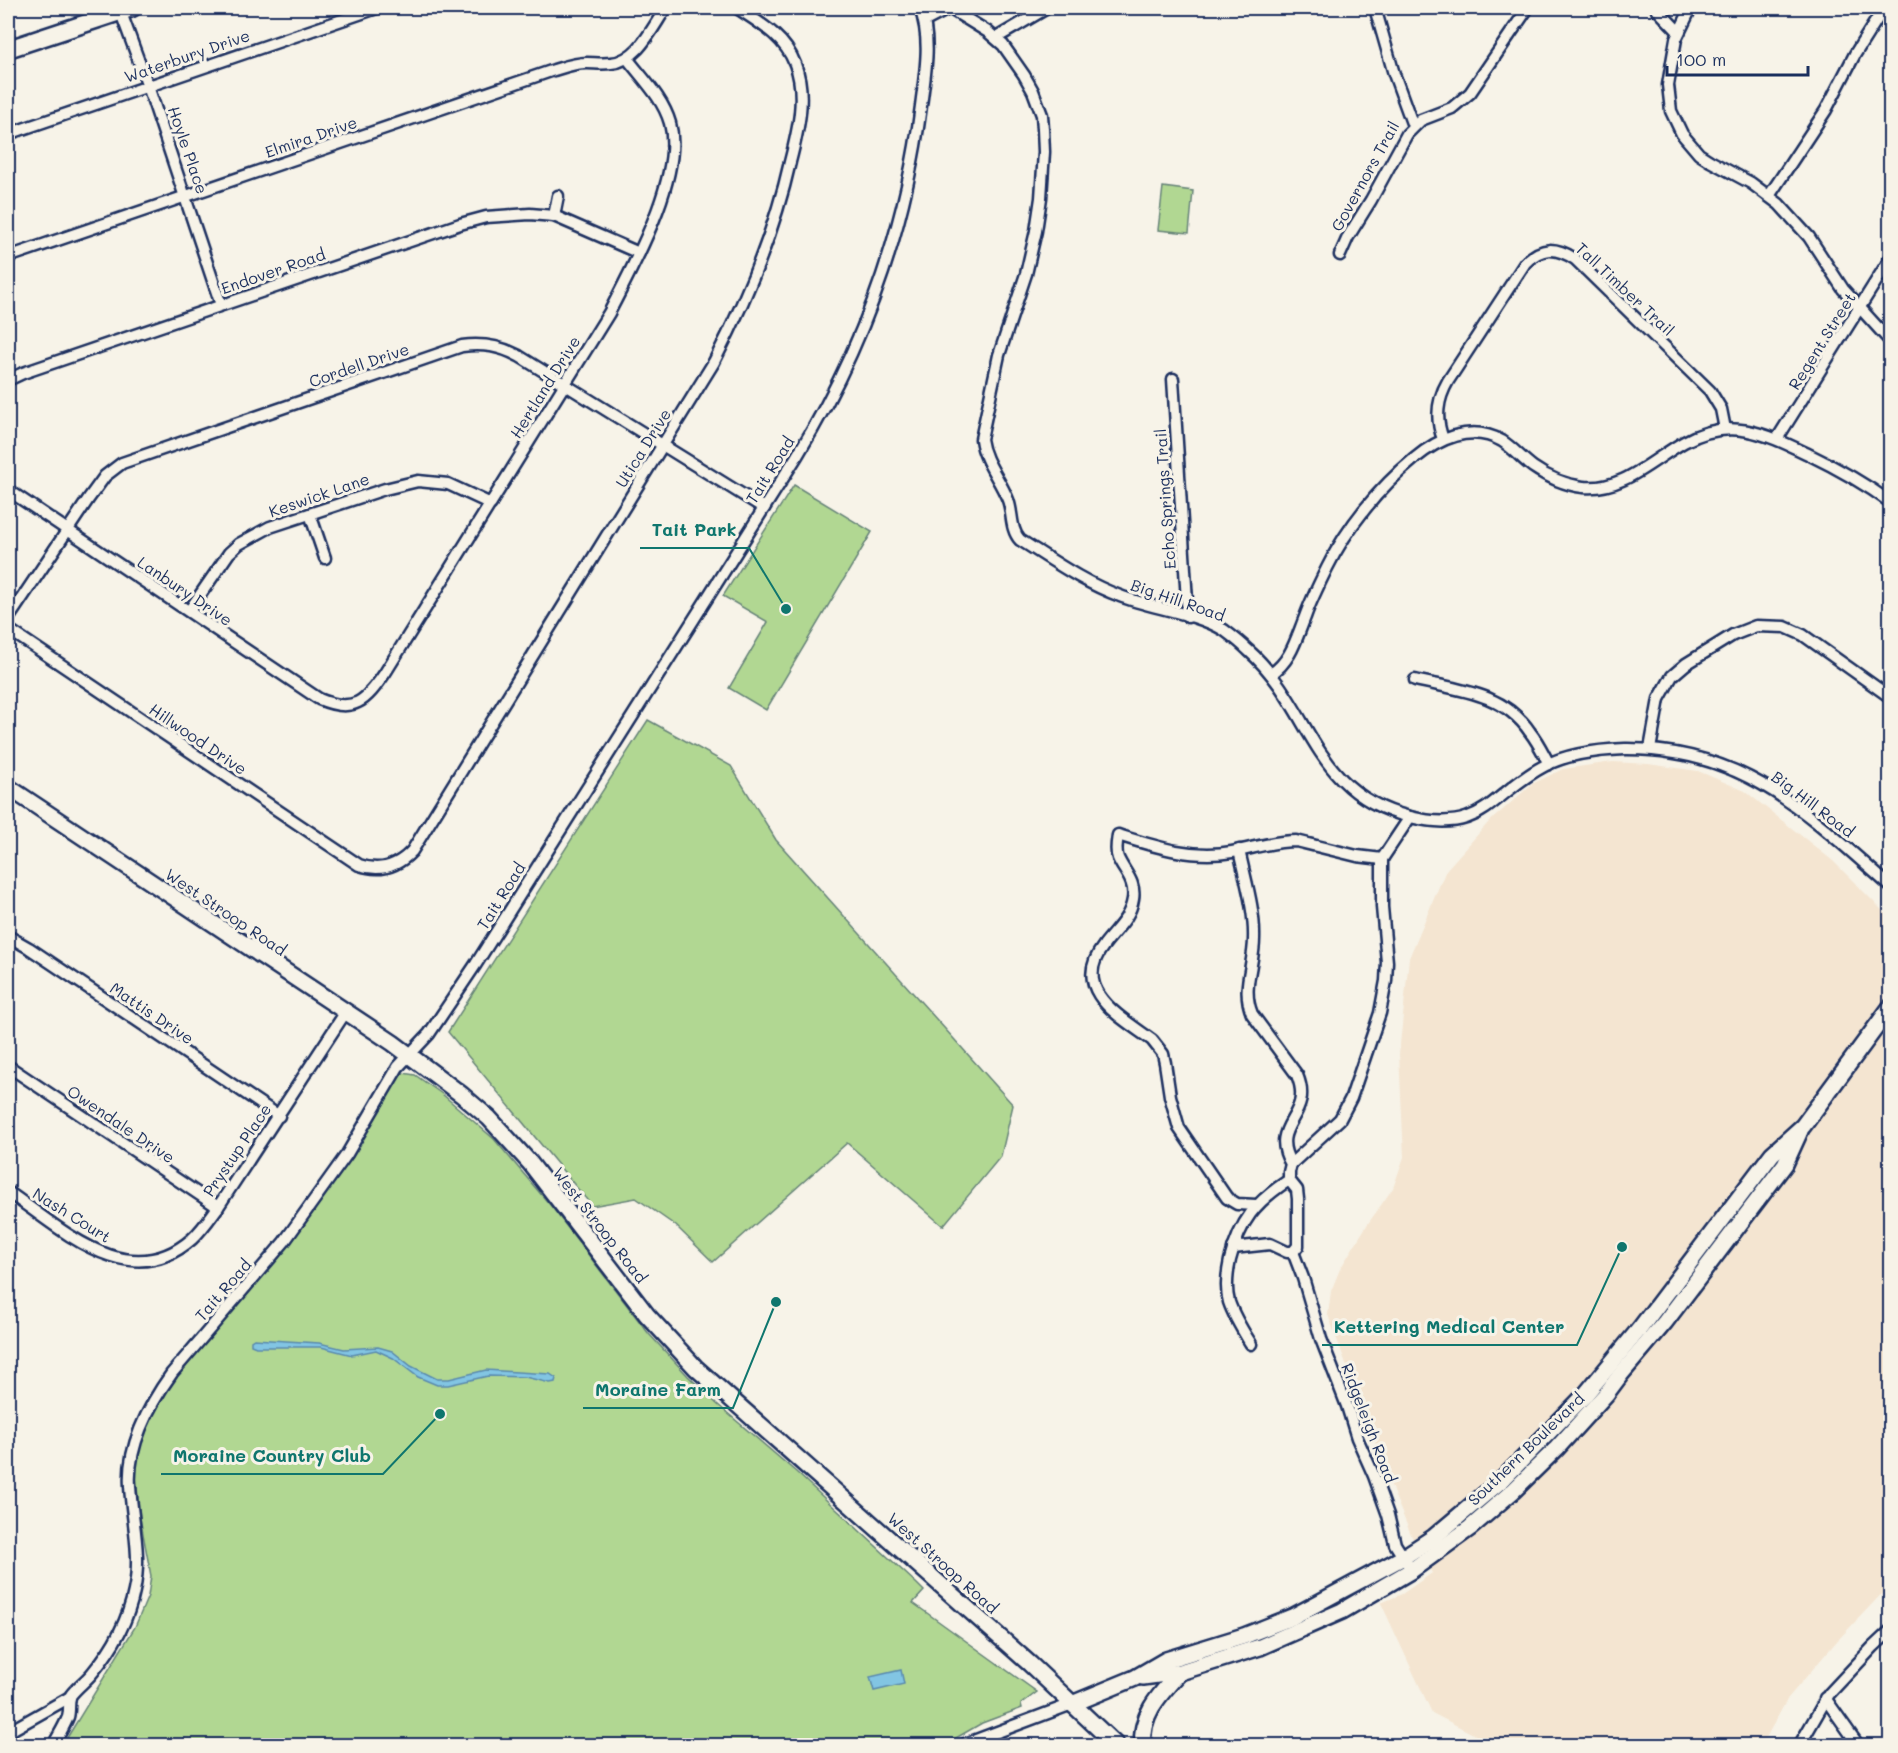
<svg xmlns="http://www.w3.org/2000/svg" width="1898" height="1753" viewBox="0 0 1898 1753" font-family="Mali,sans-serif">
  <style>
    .built { fill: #f4e5d1 }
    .green { fill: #b1d792; stroke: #668378; stroke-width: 1.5 }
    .water { fill: #82c5e3; stroke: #5989ae; stroke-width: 1.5 }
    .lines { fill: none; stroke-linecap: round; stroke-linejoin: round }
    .street-casing { stroke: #1b2f5e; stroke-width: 15 }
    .secondary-casing { stroke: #1b2f5e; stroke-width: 20 }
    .primary-casing { stroke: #1b2f5e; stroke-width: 21 }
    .street { stroke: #f7f3e8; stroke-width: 10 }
    .secondary { stroke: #f7f3e8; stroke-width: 15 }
    .primary { stroke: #f7f3e8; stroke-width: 16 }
    .labels { text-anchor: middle; stroke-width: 6; stroke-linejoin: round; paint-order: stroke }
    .street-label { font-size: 16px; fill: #1b2f5e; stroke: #f7f3e8 }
    .leader { fill: none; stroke: #0f766e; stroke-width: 2 }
    .callout-dot { fill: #0f766e; stroke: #f7f3e8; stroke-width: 2 }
    .callout-label { font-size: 18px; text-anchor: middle; font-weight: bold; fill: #0f766e; stroke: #f7f3e8; stroke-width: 6; stroke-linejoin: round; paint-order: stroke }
  </style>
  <rect width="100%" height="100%" fill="#f7f3e8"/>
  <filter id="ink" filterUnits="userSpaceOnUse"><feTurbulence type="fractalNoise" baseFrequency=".0167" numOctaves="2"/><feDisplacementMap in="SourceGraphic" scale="12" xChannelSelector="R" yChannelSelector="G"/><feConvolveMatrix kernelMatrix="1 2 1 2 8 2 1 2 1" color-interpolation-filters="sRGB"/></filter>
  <g filter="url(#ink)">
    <path class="built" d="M1613 762 1648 764 1698 771 1745 791 1833 861 1890 918V1585L1837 1641 1788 1698 1762 1745H1495L1432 1713 1381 1603 1402 1594 1432 1573 1412 1537 1394 1494 1328 1315 1331 1291 1340 1269 1367 1225 1393 1188 1404 1157 1399 1054 1409 958 1446 870 1488 823 1532 784 1563 769Z"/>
    <g class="green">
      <path d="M1163 187 1193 191 1189 233 1158 230Z"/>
      <path d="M794 485 872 532 766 710 729 688 768 622 723 596Z"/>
      <path d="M648 720 731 766 776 840 1013 1105 1001 1156 943 1226 847 1143 713 1262 676 1226 636 1198 592 1206 448 1032Z"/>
      <path d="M403 1073 415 1075 442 1094 494 1139 551 1206 649 1334 688 1376 717 1404 796 1472 916 1583 924 1591 913 1603 1037 1692 1021 1704 1022 1708 982 1723 956 1738 938 1745 62 1746 135 1627 148 1596 151 1576 140 1518 136 1477 138 1449 149 1420 171 1380 312 1212 363 1137 397 1079Z"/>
    </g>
    <g class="water">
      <path d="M254 1339 319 1343 344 1349 378 1347 392 1351 411 1366 437 1379H449L486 1370 550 1374 556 1378 555 1382 550 1383 525 1377 488 1376 448 1385H437L418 1377 393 1358 376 1350 352 1355 321 1347H256L251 1345V1341Z"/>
      <path d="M901 1670 904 1684 874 1691 870 1677Z"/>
    </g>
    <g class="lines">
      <g class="street-casing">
        <g id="street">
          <path d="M949 8 988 32 1003 45 1024 75 1033 91 1042 115 1043 129 1044 152 1041 198 1036 231 1026 274 999 355 981 439C984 462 1000 479 1008 500 1013 513 1010 529 1020 540 1052 560 1084 583 1120 596 1151 608 1196 613 1224 630 1232 636 1241 643 1248 650 1313 707 1311 793 1410 817 1484 835 1489 795 1544 766 1567 754 1599 750 1625 749 1744 748 1807 813 1890 886"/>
          <path d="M1375 8 1394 74 1413 126"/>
          <path d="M1656 8 1678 31"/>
          <path d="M1691 8 1676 39 1668 85 1671 111 1682 134 1699 154 1710 161 1751 183 1779 204 1809 237 1843 289 1890 341"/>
          <path d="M120 10 148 86 221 305"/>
          <path d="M925 21 950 8"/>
          <path d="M996 38 1047 8"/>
          <path d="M8 134 377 8"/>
          <path d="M1769 196 1826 110 1855 54 1884 8"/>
          <path d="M554 216 558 196"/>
          <path d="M1340 255 1348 237 1371 200 1407 134 1421 120 1452 108 1470 93 1528 8"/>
          <path d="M8 257 554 70C564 67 575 63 587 63 594 63 603 64 611 63 638 61 652 28 666 8"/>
          <path d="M1173 379 1188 617"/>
          <path d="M8 380 23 373 460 224 486 217 530 214 554 216 639 253"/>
          <path d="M1443 439C1435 418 1437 400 1448 381L1525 263C1542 246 1556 247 1575 259L1710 391 1721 409 1725 429"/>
          <path d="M1777 439 1890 259"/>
          <path d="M8 490 319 699C354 714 366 701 385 673L609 313C633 266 684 175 670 123 663 98 642 78 627 58"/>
          <path d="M310 514 325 558"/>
          <path d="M189 611 229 553 239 544 270 527 385 489 418 481 448 484 491 504"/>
          <path d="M8 619 89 498 105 476 122 463 462 346C483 343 500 346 519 356L764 508"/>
          <path d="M8 629 359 865C380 872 397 867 412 851L714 362C747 298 774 233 790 162 798 131 807 95 795 64 785 37 760 23 737 8"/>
          <path d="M1271 674C1291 661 1296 639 1305 617 1311 600 1319 584 1327 568 1347 527 1379 488 1414 459 1438 439 1471 423 1502 441 1513 448 1522 459 1533 467 1547 477 1566 485 1583 487 1623 491 1652 460 1684 442 1730 416 1766 434 1808 454 1837 468 1864 483 1890 502"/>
          <path d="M1415 680C1458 690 1503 692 1530 732 1538 742 1543 753 1549 764"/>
          <path d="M1650 749 1659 699 1672 676 1686 664 1733 635 1756 626 1785 627 1803 635 1890 697"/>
          <path d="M1239 850C1245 879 1255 910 1254 939 1254 966 1241 988 1252 1014L1297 1075C1315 1118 1267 1123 1291 1164L1289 1172V1180"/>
          <path d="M8 936 29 948 279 1116"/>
          <path d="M8 1066 218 1207"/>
          <path d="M1291 1164 1340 1119 1351 1098 1380 1013 1386 981 1387 962 1382 907V859L1410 817"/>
          <path d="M1289 1180 1297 1190 1298 1199V1246L1293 1252"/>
          <path d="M8 1192C61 1228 128 1295 192 1239 202 1230 210 1218 218 1207L345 1013"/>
          <path d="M1256 1205 1237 1204 1227 1198 1179 1128 1170 1096 1165 1063 1163 1054 1152 1040C1121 1017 1069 990 1104 945 1115 930 1130 919 1133 899 1136 881 1124 872 1118 858 1115 851 1117 842 1118 835 1156 847 1192 859 1232 852 1254 848 1274 841 1296 841L1357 856 1382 859"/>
          <path d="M1233 1248 1270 1244 1287 1252H1293"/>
          <path d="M1293 1252 1303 1278 1321 1339 1347 1406 1357 1438 1374 1476 1388 1515 1395 1544 1407 1563"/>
          <path d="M1251 1344C1243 1331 1234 1317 1229 1302 1225 1288 1227 1274 1230 1260 1240 1221 1255 1202 1289 1180"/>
          <path d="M1825 1698 1859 1746"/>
          <path d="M8 1732 70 1697"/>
          <path d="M53 1746C58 1736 64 1727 68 1717 70 1711 68 1700 71 1695 77 1687 87 1680 93 1672 113 1648 128 1621 134 1591 142 1555 132 1522 130 1486 127 1445 149 1405 172 1373L284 1242 347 1154 398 1067 429 1034 476 964 797 456C863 348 905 231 921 106 925 73 932 40 920 8"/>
          <path d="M960 1746 1072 1704"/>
          <path d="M1799 1746 1829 1694 1873 1647 1890 1631"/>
        </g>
      </g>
      <g class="secondary-casing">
        <g id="secondary">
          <path d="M8 787 393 1043 462 1095 489 1118 530 1163 647 1315 696 1368 1030 1664 1117 1746"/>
          <path d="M1143 1677 1180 1672 1260 1647 1342 1611 1412 1570 1470 1528 1513 1491 1557 1448 1606 1394 1621 1374 1665 1322 1785 1164 1800 1131"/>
          <path d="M1072 1704 1135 1678 1166 1660 1244 1636 1292 1617 1402 1558 1434 1537 1503 1479 1585 1395 1641 1327 1772 1154 1803 1126 1890 1008"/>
          <path d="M1143 1746C1139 1715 1161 1693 1180 1672"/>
        </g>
      </g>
      <g class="primary-casing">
        <path id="primary" d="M8 49 132 8"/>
      </g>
      <use href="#street" class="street"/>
      <use href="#secondary" class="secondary"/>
      <use href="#primary" class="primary"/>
    </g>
  </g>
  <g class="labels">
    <g class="street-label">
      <text transform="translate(187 56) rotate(-19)" y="6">Waterbury Drive</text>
      <text transform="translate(311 137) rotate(-19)" y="6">Elmira Drive</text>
      <text transform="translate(188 150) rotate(71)" y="6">Hoyle Place</text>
      <text transform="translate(1365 176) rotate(-61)" y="6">Governors Trail</text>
      <text transform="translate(273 271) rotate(-19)" y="6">Endover Road</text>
      <text transform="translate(1625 289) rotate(43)" y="6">Tall Timber Trail</text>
      <text transform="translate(1822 341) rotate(-58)" y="6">Regent Street</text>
      <text transform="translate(359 365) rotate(-19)" y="6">Cordell Drive</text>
      <text transform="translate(545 387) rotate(-58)" y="6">Hertland Drive</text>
      <text transform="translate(643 448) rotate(-58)" y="6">Utica Drive</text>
      <text transform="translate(770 470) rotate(-58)" y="6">Tait Road</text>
      <text transform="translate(319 495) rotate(-19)" y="6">Keswick Lane</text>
      <text transform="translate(1165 499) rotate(-94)" y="6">Echo Springs Trail</text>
      <text transform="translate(185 591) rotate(34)" y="6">Lanbury Drive</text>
      <text transform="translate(1178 600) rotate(19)" y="6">Big Hill Road</text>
      <text transform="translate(198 739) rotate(34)" y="6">Hillwood Drive</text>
      <text transform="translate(1813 804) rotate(37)" y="6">Big Hill Road</text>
      <text transform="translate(501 896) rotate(-58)" y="6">Tait Road</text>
      <text transform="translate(226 912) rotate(34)" y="6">West Stroop Road</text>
      <text transform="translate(152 1013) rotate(34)" y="6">Mattis Drive</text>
      <text transform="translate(121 1124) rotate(34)" y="6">Owendale Drive</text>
      <text transform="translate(237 1150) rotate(-56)" y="6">Prystup Place</text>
      <text transform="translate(72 1215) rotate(32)" y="6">Nash Court</text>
      <text transform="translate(600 1225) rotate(52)" y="6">West Stroop Road</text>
      <text transform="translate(223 1290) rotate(-49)" y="6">Tait Road</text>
      <text transform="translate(1369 1423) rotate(69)" y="6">Ridgeleigh Road</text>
      <text transform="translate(1526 1449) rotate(-44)" y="6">Southern Boulevard</text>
      <text transform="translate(943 1563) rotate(42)" y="6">West Stroop Road</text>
    </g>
  </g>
  <path class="leader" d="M786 609L749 548H640M1622 1247L1577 1345H1322M776 1302L733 1408H583M440 1414L383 1474H161"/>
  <g class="callout-dot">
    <circle cx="786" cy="609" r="6"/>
    <circle cx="1622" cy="1247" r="6"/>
    <circle cx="776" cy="1302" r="6"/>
    <circle cx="440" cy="1414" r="6"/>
  </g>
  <g class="callout-label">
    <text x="694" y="536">Tait Park</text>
    <text x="1449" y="1333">Kettering Medical Center</text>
    <text x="658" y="1396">Moraine Farm</text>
    <text x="272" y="1462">Moraine Country Club</text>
  </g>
  <rect width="1898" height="1753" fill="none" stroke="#f7f3e8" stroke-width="30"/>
  <rect x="15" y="15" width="1868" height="1723" fill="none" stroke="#1b2f5e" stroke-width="2" filter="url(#ink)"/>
  <path d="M1667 66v9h141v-9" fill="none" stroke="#1b2f5e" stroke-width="3"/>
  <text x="1676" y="66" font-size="18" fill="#1b2f5e" stroke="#f7f3e8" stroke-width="4.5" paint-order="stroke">100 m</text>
</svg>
